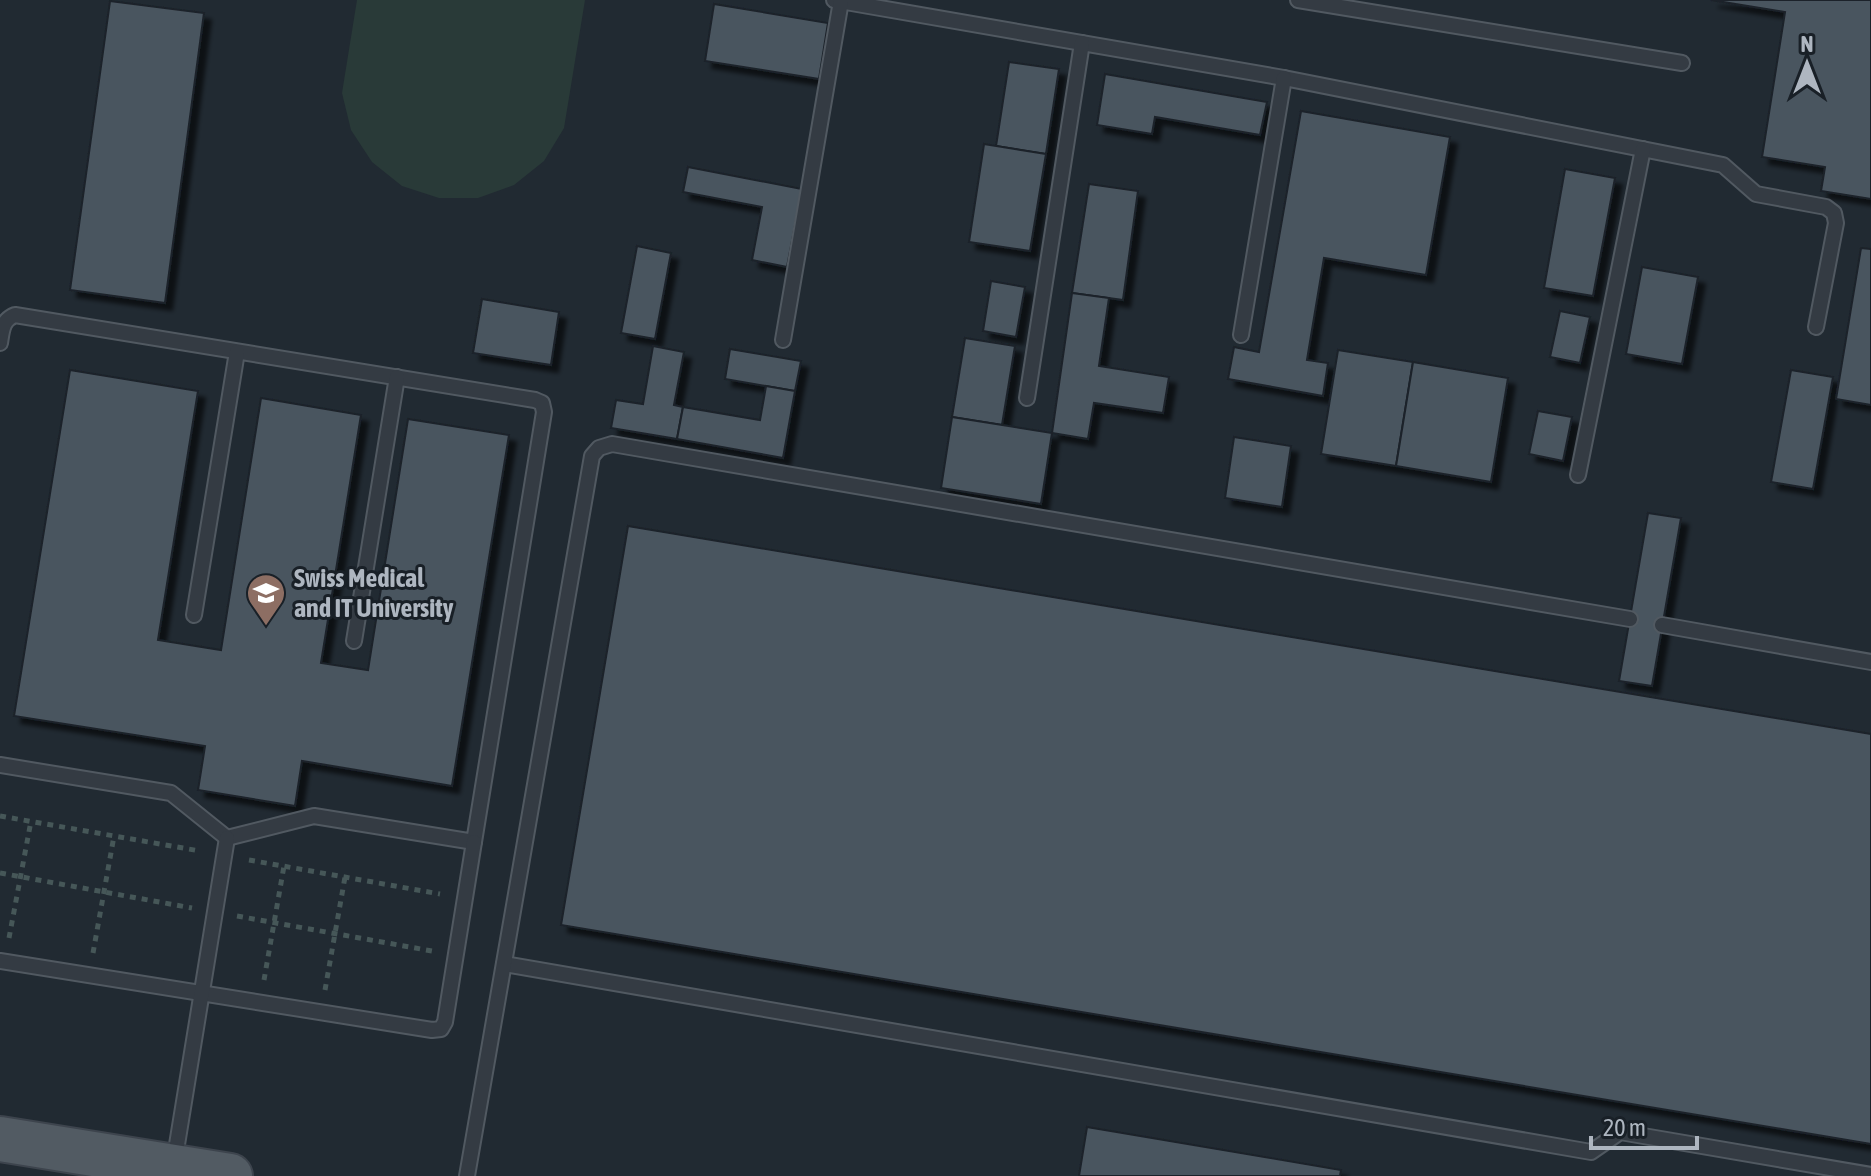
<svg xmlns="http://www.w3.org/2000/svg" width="1871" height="1176" viewBox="0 0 1871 1176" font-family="'Asap Condensed',sans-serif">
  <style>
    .green { fill: #293a38 }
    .building { fill: #49545e; stroke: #1b2229; stroke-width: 2; filter: url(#shadow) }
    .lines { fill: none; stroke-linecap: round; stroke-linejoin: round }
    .service-casing { stroke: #515961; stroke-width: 18 }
    .primary-casing { stroke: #3d444d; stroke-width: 48 }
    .path { stroke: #465758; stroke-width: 5; stroke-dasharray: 6 6; stroke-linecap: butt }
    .service { stroke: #343b43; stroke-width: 14 }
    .primary { stroke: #525b63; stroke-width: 44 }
    .labels { text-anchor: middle; stroke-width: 6; stroke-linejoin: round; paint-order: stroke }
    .poi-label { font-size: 26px; font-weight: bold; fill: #aeb6c0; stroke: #192027; text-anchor: start }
  </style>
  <defs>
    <filter id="shadow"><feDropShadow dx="7" dy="7" stdDeviation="2" flood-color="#0009"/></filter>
  </defs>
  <rect width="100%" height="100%" fill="#212a32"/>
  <path class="green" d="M357 0H585L564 128 544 161 514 185 478 198H439L402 186 372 162 351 130 342 93Z"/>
  <g class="building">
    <path d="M1711 0H1871V199L1821 191 1825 167 1762 157 1785 12Z"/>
    <path d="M110 1 204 13 165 303 70 290Z"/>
    <path d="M714 4 828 23 819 79 705 61Z"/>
    <path d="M1009 62 1059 69 1046 154 996 146Z"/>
    <path d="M1105 74 1267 102 1260 135 1155 117 1152 134 1097 125Z"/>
    <path d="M1301 111 1450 137 1426 275 1324 258 1307 360 1328 363 1323 396 1228 379 1234 347 1259 352Z"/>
    <path d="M984 144 1046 154 1030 251 969 242Z"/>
    <path d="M688 167 802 189 787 267 752 260 762 207 683 192Z"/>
    <path d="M1565 169 1615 178 1593 296 1544 288Z"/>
    <path d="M1089 184 1138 191 1123 300 1072 293Z"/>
    <path d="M637 246 671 253 655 339 621 333Z"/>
    <path d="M1861 248 1871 249V405L1836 399Z"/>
    <path d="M1642 267 1698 277 1682 364 1626 354Z"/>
    <path d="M991 281 1025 287 1016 337 983 331Z"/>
    <path d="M1072 293 1109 298 1099 366 1169 377 1163 413 1094 403 1088 439 1052 433Z"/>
    <path d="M482 299 559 312 551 365 473 353Z"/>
    <path d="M1560 311 1590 317 1580 363 1550 357Z"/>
    <path d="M965 338 1015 346 1002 425 952 417Z"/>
    <path d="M653 346 684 352 674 405 683 407 677 439 611 428 616 400 643 404Z"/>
    <path d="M730 349 801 361 795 391 725 379Z"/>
    <path d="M1338 350 1413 362 1396 466 1321 454Z"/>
    <path d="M1413 362 1508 378 1491 482 1396 466Z"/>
    <path d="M70 370 198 391 158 640 221 650 261 398 361 415 321 663 368 670 408 419 509 435 452 786 302 761 295 806 198 790 205 746 14 716Z"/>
    <path d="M1791 370 1833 377 1813 489 1771 482Z"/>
    <path d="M766 386 795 391 783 458 677 439 683 407 760 420Z"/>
    <path d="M1538 411 1572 417 1563 461 1529 454Z"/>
    <path d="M952 417 1052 433 1041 504 941 488Z"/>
    <path d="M1234 437 1291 446 1282 507 1225 498Z"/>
    <path d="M1648 513 1681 518 1652 686 1619 681Z"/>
    <path d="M628 526 1871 734V1144L561 925Z"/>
    <path d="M1087 1127 1341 1170 1340 1176H1079Z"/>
  </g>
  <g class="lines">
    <g class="service-casing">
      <g id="service">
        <path d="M834 0 1284 78 1723 165 1756 194 1826 207 1834 213 1836 223 1816 327"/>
        <path d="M1298 0 1682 63"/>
        <path d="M1241 335 1284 78"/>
        <path d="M783 340 841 1"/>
        <path d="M0 343C2 331 2 320 15 315L535 400 542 403 544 412 474 842 314 816 227 838"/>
        <path d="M1027 398 1082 43"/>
        <path d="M1578 475 1643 149"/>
        <path d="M194 615 237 352"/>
        <path d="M1662 625 1871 662"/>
        <path d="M354 641 397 377"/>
        <path d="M0 765 171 793 227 838"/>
        <path d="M0 961 432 1030 441 1029 445 1022 474 842"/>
        <path d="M504 964 1591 1152 1620 1132 1871 1175"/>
        <path d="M174 1163 227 838"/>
        <path d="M467 1176 592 456 599 448 612 444 1630 619"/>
      </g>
    </g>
    <g class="primary-casing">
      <path id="primary" d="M0 1139 230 1176"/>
    </g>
    <g class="path">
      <path d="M0 816 200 851"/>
      <path d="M249 860 440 894"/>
      <path d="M0 873 192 908"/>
      <path d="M237 916 432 951"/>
      <path d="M9 938 31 821"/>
      <path d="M93 953 114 836"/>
      <path d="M264 980 284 866"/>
      <path d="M325 990 345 877"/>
    </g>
    <use href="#service" class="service"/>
    <use href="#primary" class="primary"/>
  </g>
  <defs>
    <g id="university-pin" transform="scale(2)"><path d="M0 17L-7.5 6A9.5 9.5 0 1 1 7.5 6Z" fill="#8d6e63" stroke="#192027"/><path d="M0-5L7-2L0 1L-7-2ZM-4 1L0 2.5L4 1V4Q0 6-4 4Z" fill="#fff"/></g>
  </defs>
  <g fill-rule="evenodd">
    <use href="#university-pin" x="266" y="593"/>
  </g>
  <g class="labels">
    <g class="poi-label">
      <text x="294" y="587">Swiss Medical<tspan x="294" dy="30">and IT University</tspan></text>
    </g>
  </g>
  <g transform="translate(1807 64)" stroke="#192027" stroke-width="6" paint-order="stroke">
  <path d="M0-6L14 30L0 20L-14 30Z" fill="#aeb6c0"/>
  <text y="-12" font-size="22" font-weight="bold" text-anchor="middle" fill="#aeb6c0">N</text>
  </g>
  <path d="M1591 1136v12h106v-12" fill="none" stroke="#aeb6c0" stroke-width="4"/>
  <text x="1603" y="1136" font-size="24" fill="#aeb6c0" stroke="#192027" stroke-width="6" paint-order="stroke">20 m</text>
</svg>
